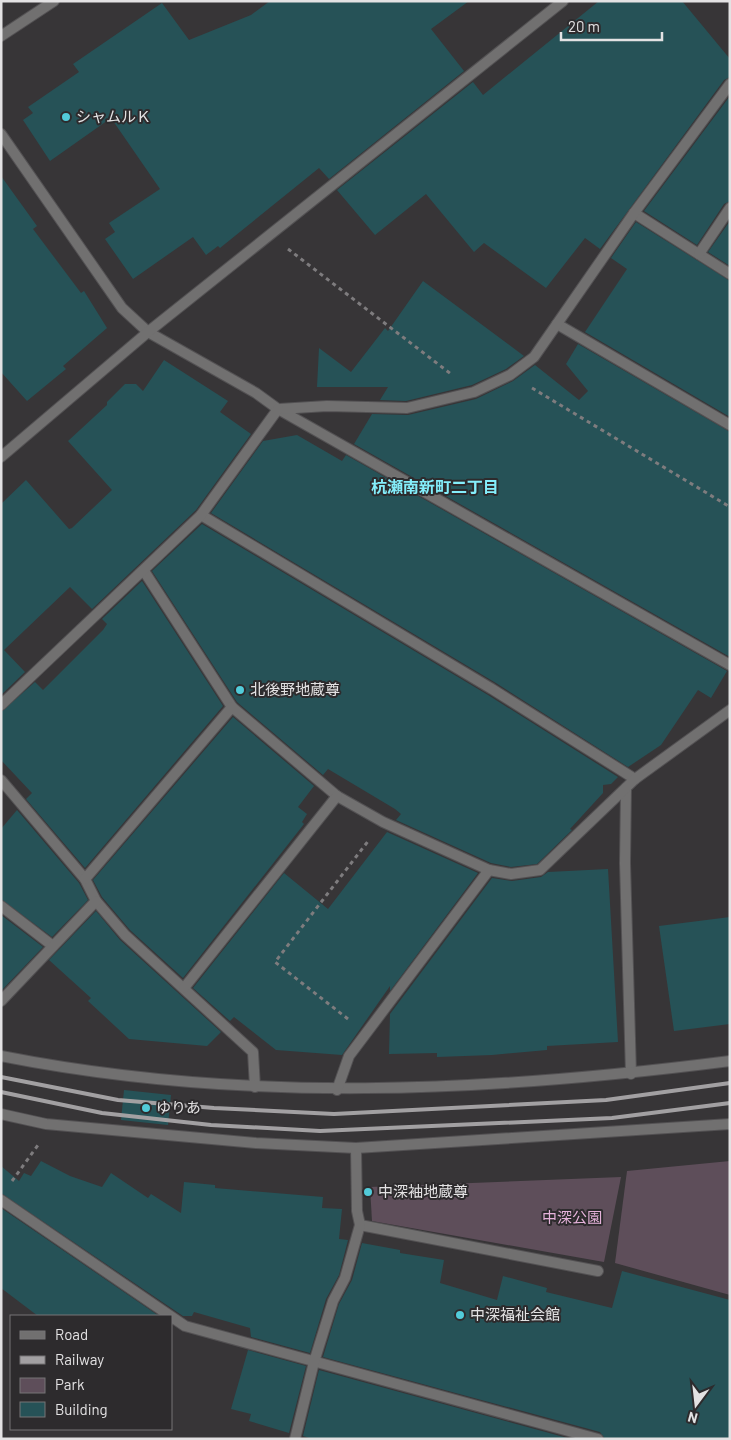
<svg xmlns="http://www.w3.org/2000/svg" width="731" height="1440" viewBox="0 0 731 1440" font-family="Barlow,'Noto Sans JP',sans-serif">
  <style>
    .green { fill: #5e4e5a }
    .building { fill: #265257 }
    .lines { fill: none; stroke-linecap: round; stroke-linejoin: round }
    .service-casing { stroke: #535153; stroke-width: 12 }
    .minor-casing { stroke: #535153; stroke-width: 12 }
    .tertiary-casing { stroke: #535153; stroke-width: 12 }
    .path { stroke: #7e7c7e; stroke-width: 3; stroke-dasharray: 4 4; stroke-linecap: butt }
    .service { stroke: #717070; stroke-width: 10 }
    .minor { stroke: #717070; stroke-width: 10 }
    .tertiary { stroke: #717070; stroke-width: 10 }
    .rail { stroke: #a2a0a2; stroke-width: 4 }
    .poi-dot { fill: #52cbd9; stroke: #2d2b2d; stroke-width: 2 }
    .labels { text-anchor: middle; stroke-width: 4; stroke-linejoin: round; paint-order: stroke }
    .poi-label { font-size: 15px; fill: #e3e2e3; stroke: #2d2b2d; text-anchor: start }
    .park-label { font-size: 15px; fill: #e5b2da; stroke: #2d2b2d }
    .neighbourhood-label { font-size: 16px; font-weight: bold; fill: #84eefb; stroke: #2d2b2d }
  </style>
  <rect width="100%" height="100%" fill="#373537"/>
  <g class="green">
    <path d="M730 1161V1295L615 1263 627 1171Z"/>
    <path d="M621 1177 604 1262 372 1221 370 1187Z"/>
  </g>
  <g class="building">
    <path d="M270 1H469L431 29 464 71 329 179 319 168 220 248 218 246 206 255 193 237 133 279 105 239 115 232 109 223 160 189 111 118 50 161 23 120 33 113 28 107 79 72 73 64 162 3 189 40 251 15Z"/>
    <path d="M599 1H682L730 59V77L724 80 600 249 585 238 546 288 484 243 474 252 426 194 375 235 337 190 473 82 483 95Z"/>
    <path d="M730 96V201L724 204 697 245 644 211Z"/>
    <path d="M1 176 37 226 33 229 81 293 84 291 107 328 63 366 66 369 27 401 1 372Z"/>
    <path d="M730 221V266L708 252Z"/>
    <path d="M636 222 730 281V417L585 332 627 269 611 258Z"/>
    <path d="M423 281 524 356 506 369 472 385 406 401 380 400 388 387H317L319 348 351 372 385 328 388 331Z"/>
    <path d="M578 344 730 432V657L354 444 372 414 408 415 476 399 513 381 535 365 579 400 588 391 566 364Z"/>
    <path d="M164 360 228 401 220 412 251 434 196 510 92 609 70 587 4 650 25 672 1 695V504L26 480 69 529 72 528 112 490 68 441 107 405V402L125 384H136L143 391Z"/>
    <path d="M297 435 342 461 346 455 727 671 711 698 698 690 661 745 628 767 496 683 211 513 263 441Z"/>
    <path d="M202 524 488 695 618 777 611 784 603 785V793L570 829 572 830 537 864 511 867 491 863 396 820 401 814 395 809 328 769 323 775 237 702 152 571Z"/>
    <path d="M142 581 223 706 85 868 26 799 32 793 1 760V712L35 682 43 690 103 630 107 624 102 619Z"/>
    <path d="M233 717 314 786 298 807 307 814 302 822 304 824 183 978 130 930 102 897 93 880Z"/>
    <path d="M17 810 79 883 88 900 52 937 1 899V829Z"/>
    <path d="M387 832 478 873 390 991V986L342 1055 276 1050 234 1017 230 1021 193 988 284 873 328 909Z"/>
    <path d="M608 869 618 1042 547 1046V1050L492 1055 437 1057V1053L389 1054 390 1014 492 878 512 881 541 877 548 872Z"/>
    <path d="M96 911 120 940 221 1032 207 1046 129 1039 88 1001 91 998 49 960Z"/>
    <path d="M1 915 43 947 1 991Z"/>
    <path d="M730 917V1024L674 1031 659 926Z"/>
    <path d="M124 1090 171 1095 168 1125 121 1120Z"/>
    <path d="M41 1161 70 1176 102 1187 111 1173 148 1198 151 1194 181 1213 184 1182 215 1185V1188L323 1197 322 1208 342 1209 339 1239 348 1240 339 1275 326 1299 310 1353 251 1337 250 1328 194 1312 192 1316H183L1 1193V1166L19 1181 24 1173 31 1176Z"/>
    <path d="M1 1208 159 1316H38L1 1288Z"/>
    <path d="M362 1243 400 1250V1253L444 1260 440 1283 497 1300 503 1276 547 1288 546 1292 612 1308 622 1271 730 1300V1439H605L600 1432 323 1357 339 1304 352 1280Z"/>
    <path d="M248 1350 306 1366 289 1433 249 1421 251 1414 231 1409Z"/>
    <path d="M319 1370 571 1439H312L303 1436Z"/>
  </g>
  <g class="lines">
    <g class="service-casing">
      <g id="service">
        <path d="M634 213 730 274"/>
        <path d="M699 254 730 208"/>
        <path d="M557 324 730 425"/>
      </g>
    </g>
    <g class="minor-casing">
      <g id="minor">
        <path d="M1 134 122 308 148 332 256 393 278 409 730 665"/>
        <path d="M279 409 327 406 407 408 474 392 510 375 534 357 634 213 730 84"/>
        <path d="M1 457 148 332 563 1"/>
        <path d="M201 515 492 689 635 779"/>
        <path d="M144 571 232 707"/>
        <path d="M1 705 201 515 278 409"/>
        <path d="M1 780 85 879 96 901 125 935 253 1052 255 1087"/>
        <path d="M626 788 625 863 631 1074"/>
        <path d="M85 879 232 707 337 796 383 822 489 870 511 874 540 870 635 779 730 710"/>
        <path d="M1 906 53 946"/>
        <path d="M184 988 337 796"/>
        <path d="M1 1001 96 901"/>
        <path d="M1 1056C244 1104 486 1092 730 1061"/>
        <path d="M337 1090 349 1056 489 870"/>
        <path d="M1 1114 46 1124 256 1143 356 1148 730 1124"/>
        <path d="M1 1200 185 1326 598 1439"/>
        <path d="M360 1225 598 1271"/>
        <path d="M295 1439 314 1362 333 1301 345 1278 360 1225 357 1211 356 1148"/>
      </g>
    </g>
    <g class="tertiary-casing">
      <path id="tertiary" d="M1 36 54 1"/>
    </g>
    <g class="path">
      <path d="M288 249 451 374"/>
      <path d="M532 388 730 507"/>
      <path d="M348 1019 275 962 369 840"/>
      <path d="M12 1181 38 1145"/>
    </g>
    <use href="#service" class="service"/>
    <use href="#minor" class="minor"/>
    <use href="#tertiary" class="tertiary"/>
    <g class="rail">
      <path d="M1 1077 118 1100 214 1108 334 1114 606 1100 730 1083"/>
      <path d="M1 1092 102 1113 211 1125 320 1131 612 1118 730 1103"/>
    </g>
  </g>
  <g class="poi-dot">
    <circle cx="66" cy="117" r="5"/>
    <circle cx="240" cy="690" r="5"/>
    <circle cx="146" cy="1108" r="5"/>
    <circle cx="368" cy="1192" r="5"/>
    <circle cx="460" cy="1315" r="5"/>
  </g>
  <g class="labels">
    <g class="poi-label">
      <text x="76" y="122">シャムルＫ</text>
      <text x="250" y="695">北後野地蔵尊</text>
      <text x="156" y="1113">ゆりあ</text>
      <text x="378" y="1197">中深袖地蔵尊</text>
      <text x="470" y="1320">中深福祉会館</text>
    </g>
    <g class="park-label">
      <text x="572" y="1223">中深公園</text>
    </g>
    <g class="neighbourhood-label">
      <text x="435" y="493">杭瀬南新町二丁目</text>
    </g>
  </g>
  <rect width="731" height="1440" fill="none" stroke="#e3e2e3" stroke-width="5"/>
  <rect x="10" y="1315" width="162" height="115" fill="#2d2b2d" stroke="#767476"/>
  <rect x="20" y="1331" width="25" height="8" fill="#717070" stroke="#767476"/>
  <text x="55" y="1340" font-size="15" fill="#e3e2e3">Road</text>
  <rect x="20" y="1356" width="25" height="8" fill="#a2a0a2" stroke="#767476"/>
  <text x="55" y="1365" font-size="15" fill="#e3e2e3">Railway</text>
  <rect x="20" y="1378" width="25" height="15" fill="#5e4e5a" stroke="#767476"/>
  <text x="55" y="1390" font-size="15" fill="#e3e2e3">Park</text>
  <rect x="20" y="1402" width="25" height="15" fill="#265257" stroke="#767476"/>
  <text x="55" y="1415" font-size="15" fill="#e3e2e3">Building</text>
  <g transform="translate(696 1405) rotate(195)" stroke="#2d2b2d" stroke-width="4" paint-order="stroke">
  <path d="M0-4L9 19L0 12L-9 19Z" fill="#e3e2e3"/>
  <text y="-8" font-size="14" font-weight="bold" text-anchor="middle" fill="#e3e2e3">N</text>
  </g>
  <path d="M561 32v8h101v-8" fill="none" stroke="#e3e2e3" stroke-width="2.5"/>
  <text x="568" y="32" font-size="15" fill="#e3e2e3" stroke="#2d2b2d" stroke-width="4" paint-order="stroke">20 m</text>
</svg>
